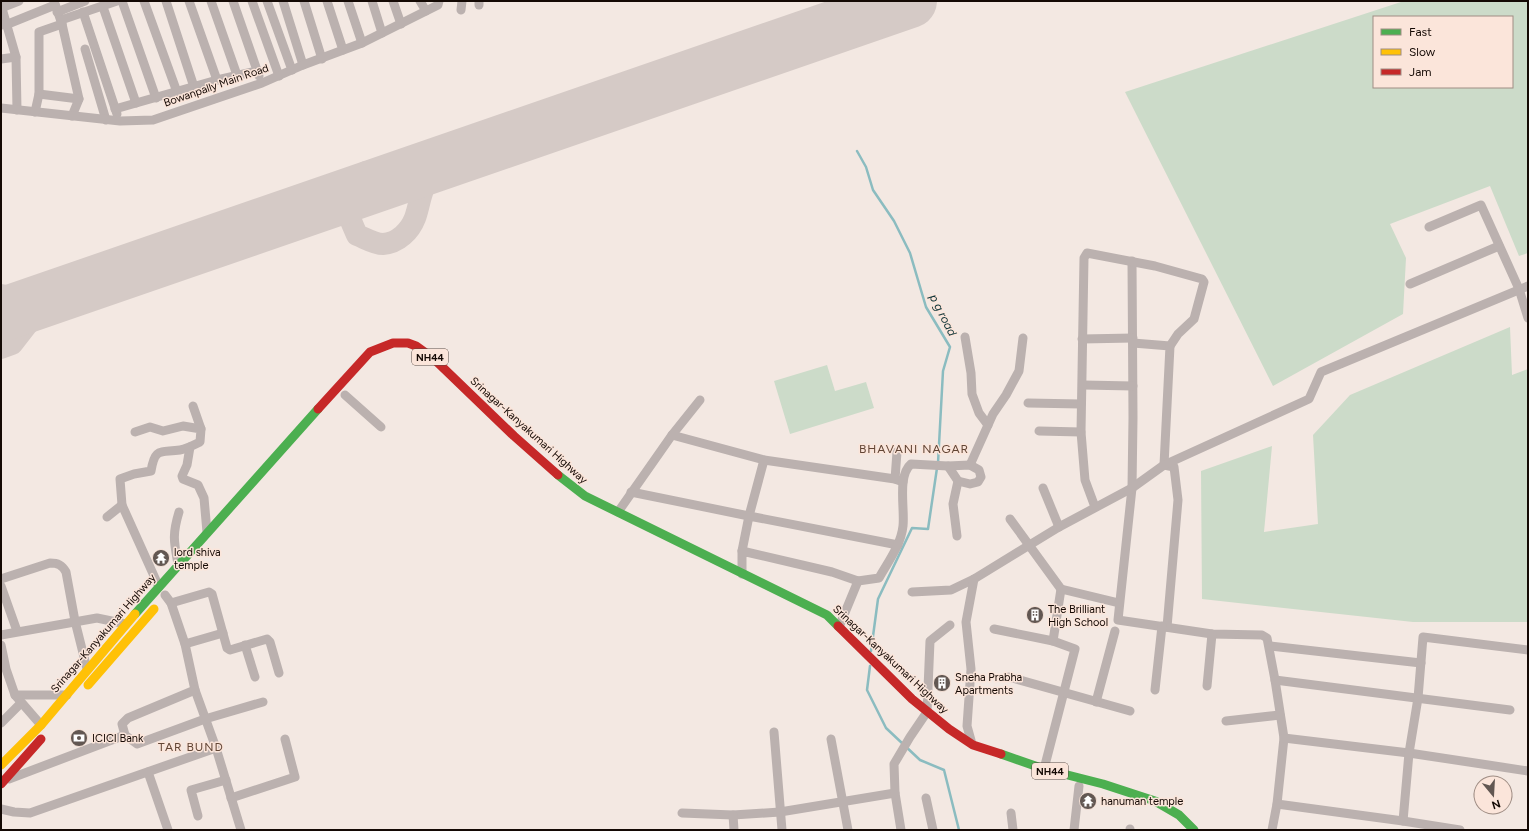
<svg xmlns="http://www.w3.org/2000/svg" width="1529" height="831" viewBox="0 0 1529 831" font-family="Figtree,sans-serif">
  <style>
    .green { fill: #ccdbc9; fill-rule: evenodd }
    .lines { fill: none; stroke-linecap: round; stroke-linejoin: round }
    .stream { stroke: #8bbcc0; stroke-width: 2.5 }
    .taxiway { stroke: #d5cac6; stroke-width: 22 }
    .runway { stroke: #d5cac6; stroke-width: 54 }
    .street { stroke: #bbb1af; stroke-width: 9 }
    .fast { stroke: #4caf50; stroke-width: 9 }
    .slow { stroke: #ffc107; stroke-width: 9 }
    .jam { stroke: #c62828; stroke-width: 9 }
    .labels { text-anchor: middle; stroke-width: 3; stroke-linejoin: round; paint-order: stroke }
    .shield { fill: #fbe5da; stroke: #594b44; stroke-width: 1 }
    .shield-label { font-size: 10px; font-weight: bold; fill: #140904 }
    .street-label { font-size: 11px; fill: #140904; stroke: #fbe5da }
    .poi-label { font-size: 11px; fill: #140904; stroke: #fbe5da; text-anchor: start }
    .water-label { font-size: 12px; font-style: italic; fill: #0d3337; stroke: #fbe5da }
    .neighbourhood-label { font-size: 12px; letter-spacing: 1px; fill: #614535; stroke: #fbe5da }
  </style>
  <rect width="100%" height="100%" fill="#f3e8e2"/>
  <g class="green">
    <path d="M1404 1H1528V253L1519 256 1490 186 1390 224 1406 258 1403 314 1273 386 1125 92ZM1374 17H1512V87H1374Z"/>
    <path d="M1510 327 1512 375 1528 369V622H1413L1202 599 1201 471 1272 446 1264 532 1318 524 1313 435 1350 395Z"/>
    <path d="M827 365 835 391 866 382 874 408 790 434 774 381Z"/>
  </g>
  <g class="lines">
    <g class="stream">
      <path d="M857 151 866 167 873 190 894 221 910 253 926 307 950 347 943 371 938 463"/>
      <path d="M871 651 878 599 912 528 928 529 937 468"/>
      <path d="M870 666 867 690 886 728 920 760 944 770 959 830"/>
    </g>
    <g class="taxiway">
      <path d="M445 161C437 168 430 175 425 185 420 195 419 207 415 218 410 231 398 243 383 244 374 244 365 238 357 235 345 207 335 192 366 172L456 157"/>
      <path d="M1 295 38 302"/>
      <path d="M1 348 12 344 47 299"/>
    </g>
    <path class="runway" d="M1 315 910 1"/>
    <g class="street">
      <path d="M54 1 62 24 79 99 72 116"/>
      <path d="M122 1 156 98"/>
      <path d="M144 1 177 92"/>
      <path d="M166 1 194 87"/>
      <path d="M189 1 217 80"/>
      <path d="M211 1 237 75"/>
      <path d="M233 1 259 76"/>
      <path d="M252 1 279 76"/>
      <path d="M267 1 292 70"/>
      <path d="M283 1 303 65"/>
      <path d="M304 1 322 59"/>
      <path d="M327 1 343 50"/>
      <path d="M348 1 362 43"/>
      <path d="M372 1 382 33"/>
      <path d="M393 1 401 24"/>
      <path d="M420 1 426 11"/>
      <path d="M1 5 16 57 17 110"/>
      <path d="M479 5V1"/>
      <path d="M103 7 136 103"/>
      <path d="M1 8 19 1"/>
      <path d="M461 10 462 1"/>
      <path d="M57 12 85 1"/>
      <path d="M83 12 117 114"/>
      <path d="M1 25 8 24 55 5"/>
      <path d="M85 49 106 120"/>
      <path d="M1 59 16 57"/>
      <path d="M79 99 39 94V32L62 24 61 20 117 1"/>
      <path d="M1 108 120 121 153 120 262 83 303 65 362 43 438 5 439 1"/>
      <path d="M115 109 217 80 257 71"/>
      <path d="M35 112 39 94"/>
      <path d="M1429 227 1481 205 1519 289 1528 318"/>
      <path d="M1132 261 1133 418 1132 488 1118 620 1212 634 1262 635 1267 638 1275 680 1284 738 1277 804 1272 830"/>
      <path d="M1410 284 1499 246"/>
      <path d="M965 337 971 373 972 394 979 413 988 425"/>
      <path d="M1082 339 1133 338"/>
      <path d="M1133 343 1170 346 1164 465"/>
      <path d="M1083 385 1133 386"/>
      <path d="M345 395 381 427"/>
      <path d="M1028 403 1081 404"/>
      <path d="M193 406 201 429"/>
      <path d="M1039 431 1081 432"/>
      <path d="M672 435 764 460 895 479 903 482"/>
      <path d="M190 447 187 465 182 476 183 479 198 485 204 498 207 532"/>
      <path d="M970 465 993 414 1006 395 1019 371 1023 338"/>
      <path d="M1164 465 1174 467 1178 500 1167 627"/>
      <path d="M948 466 958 481 953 504 957 536"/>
      <path d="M895 479 897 452"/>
      <path d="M1043 488 1059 527"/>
      <path d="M631 492 749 516 764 460"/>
      <path d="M122 505 120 479 134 474 151 471C155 447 160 453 180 450 186 449 194 445 200 442L201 429 183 426 163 431 150 427 135 432"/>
      <path d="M1095 507 1085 480 1081 432 1084 258 1087 253 1155 266 1202 279 1204 282 1194 319 1178 334 1170 346"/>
      <path d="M618 512 672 435 700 400"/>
      <path d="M107 517 122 505 159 587"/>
      <path d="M1010 519 1061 589"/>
      <path d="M742 551 749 516 898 545"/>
      <path d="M178 564C174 542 172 535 179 512"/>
      <path d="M742 574V551L832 572 858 581"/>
      <path d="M1 579 50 563C58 563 62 565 66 572L75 621 87 669"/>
      <path d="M1 586 17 631"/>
      <path d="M912 592 951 590 974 579 1059 527 1132 488 1164 465 1309 399 1321 372 1528 286"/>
      <path d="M165 595 171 603 185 644 195 690 216 748 241 830"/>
      <path d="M171 603 209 592 212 594 227 648 230 650 267 639 270 642 279 673"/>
      <path d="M839 627 858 581 879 578C888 562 901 545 903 526 905 509 897 476 911 464L948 466 970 465 979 470 981 477 978 482 970 484 958 481"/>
      <path d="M994 629 1053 641 1075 649 1044 769"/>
      <path d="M1 635 97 618 126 624"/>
      <path d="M1053 641 1061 589 1119 603"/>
      <path d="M185 644 223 633"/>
      <path d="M1 645 6 669 15 695 41 725"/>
      <path d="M245 645 255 677"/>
      <path d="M1270 646 1421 663"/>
      <path d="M1009 677 1130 711"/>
      <path d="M1275 680 1510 710"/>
      <path d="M1207 686 1212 634"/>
      <path d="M1155 690 1162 626"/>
      <path d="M15 695H67"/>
      <path d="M1096 702 1115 631"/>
      <path d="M1226 721 1280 715"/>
      <path d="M1 723 21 703"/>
      <path d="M774 732 782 830"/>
      <path d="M125 735 137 744 205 719 263 702"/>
      <path d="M1284 738 1409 753 1528 771"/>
      <path d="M831 739 848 830"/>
      <path d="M972 744 967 726 971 669 966 622 974 579"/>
      <path d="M148 772 168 830"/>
      <path d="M9 779 125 735 122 724 128 718 195 690"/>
      <path d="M231 798 295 777 285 739"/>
      <path d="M926 798 933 830"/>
      <path d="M1277 804 1403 821 1460 830"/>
      <path d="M1 809 14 812 30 813 216 748"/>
      <path d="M682 813 733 815 780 812 895 793"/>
      <path d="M1011 813 1013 830"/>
      <path d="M733 815 734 830"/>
      <path d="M198 816 191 790 226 780"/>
      <path d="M1403 821 1409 753 1418 698 1423 637 1528 650"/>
      <path d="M1130 829V830"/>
      <path d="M901 830 895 793 894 764 910 737 927 712 930 641 950 625"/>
      <path d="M1074 830 1079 786"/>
    </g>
    <g class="fast">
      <path d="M558 475 585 496 827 615 838 626"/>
      <path d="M135 614 318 409"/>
      <path d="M1001 754 1044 769 1103 784 1155 801 1179 815 1194 830"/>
    </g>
    <g class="slow">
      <path d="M88 685 154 609"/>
      <path d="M1 765 41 725 135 614"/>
    </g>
    <g class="jam">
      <path d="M318 409 370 352 393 343H408L416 346 434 359 514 436 558 475"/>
      <path d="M838 626 912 699 949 729 973 745 1001 754"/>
      <path d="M1 784 41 739"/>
    </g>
  </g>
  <defs>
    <g id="temple-disc" transform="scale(0.9)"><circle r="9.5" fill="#625752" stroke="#fbe5da"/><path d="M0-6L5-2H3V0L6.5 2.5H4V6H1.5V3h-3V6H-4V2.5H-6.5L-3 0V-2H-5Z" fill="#fff"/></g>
    <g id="building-disc" transform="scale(0.9)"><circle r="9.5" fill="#625752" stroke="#fbe5da"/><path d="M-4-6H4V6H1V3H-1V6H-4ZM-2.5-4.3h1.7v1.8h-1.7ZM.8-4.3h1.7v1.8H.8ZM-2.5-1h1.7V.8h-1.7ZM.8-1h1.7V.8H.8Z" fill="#fff"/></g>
    <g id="bank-disc" transform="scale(0.9)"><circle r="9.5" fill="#625752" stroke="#fbe5da"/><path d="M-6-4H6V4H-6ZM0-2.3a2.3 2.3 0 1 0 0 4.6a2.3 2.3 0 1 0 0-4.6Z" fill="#fff"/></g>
  </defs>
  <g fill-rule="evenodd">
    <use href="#temple-disc" x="161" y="558"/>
    <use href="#building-disc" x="1035" y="615"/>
    <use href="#building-disc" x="942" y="683"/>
    <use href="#bank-disc" x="79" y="738"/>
    <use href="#temple-disc" x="1088" y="801"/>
  </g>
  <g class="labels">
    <g class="shield">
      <rect x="412" y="349" width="36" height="16" rx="3"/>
      <rect x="1032" y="763" width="36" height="16" rx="3"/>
    </g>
    <g class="shield-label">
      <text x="430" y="361">NH44</text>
      <text x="1050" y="775">NH44</text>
    </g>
    <g class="street-label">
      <text transform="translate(216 85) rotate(-19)" y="4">Bowanpally Main Road</text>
      <text transform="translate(529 430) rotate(42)" y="4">Srinagar-Kanyakumari Highway</text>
      <text transform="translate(103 633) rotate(-49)" y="4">Srinagar-Kanyakumari Highway</text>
      <text transform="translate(891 659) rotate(43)" y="4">Srinagar-Kanyakumari Highway</text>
    </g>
    <g class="poi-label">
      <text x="174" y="556">lord shiva<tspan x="174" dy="13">temple</tspan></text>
      <text x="1048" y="613">The Brilliant<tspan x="1048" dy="13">High School</tspan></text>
      <text x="955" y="681">Sneha Prabha<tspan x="955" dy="13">Apartments</tspan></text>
      <text x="92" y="742">ICICI Bank</text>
      <text x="1101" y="805">hanuman temple</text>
    </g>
    <g class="water-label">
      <text transform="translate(943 315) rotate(63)" y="4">p g road</text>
    </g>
    <g class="neighbourhood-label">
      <text x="914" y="453">BHAVANI NAGAR</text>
      <text x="191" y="751">TAR BUND</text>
    </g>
  </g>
  <rect width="1529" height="831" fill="none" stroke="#140904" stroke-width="4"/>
  <rect x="1373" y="16" width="140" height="72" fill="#fbe5da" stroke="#9f8d84"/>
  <rect x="1381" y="29" width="20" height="6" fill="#4caf50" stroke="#9f8d84"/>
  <text x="1409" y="36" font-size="12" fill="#140904">Fast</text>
  <rect x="1381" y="49" width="20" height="6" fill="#ffc107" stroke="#9f8d84"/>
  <text x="1409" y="56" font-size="12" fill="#140904">Slow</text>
  <rect x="1381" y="69" width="20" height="6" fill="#c62828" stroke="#9f8d84"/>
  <text x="1409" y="76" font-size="12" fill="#140904">Jam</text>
  <g transform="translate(1493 795) rotate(162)"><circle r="19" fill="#fbe5da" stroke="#9f8d84"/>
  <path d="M0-3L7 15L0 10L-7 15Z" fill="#625752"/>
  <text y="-6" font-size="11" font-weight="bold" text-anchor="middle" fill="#140904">N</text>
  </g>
</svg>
